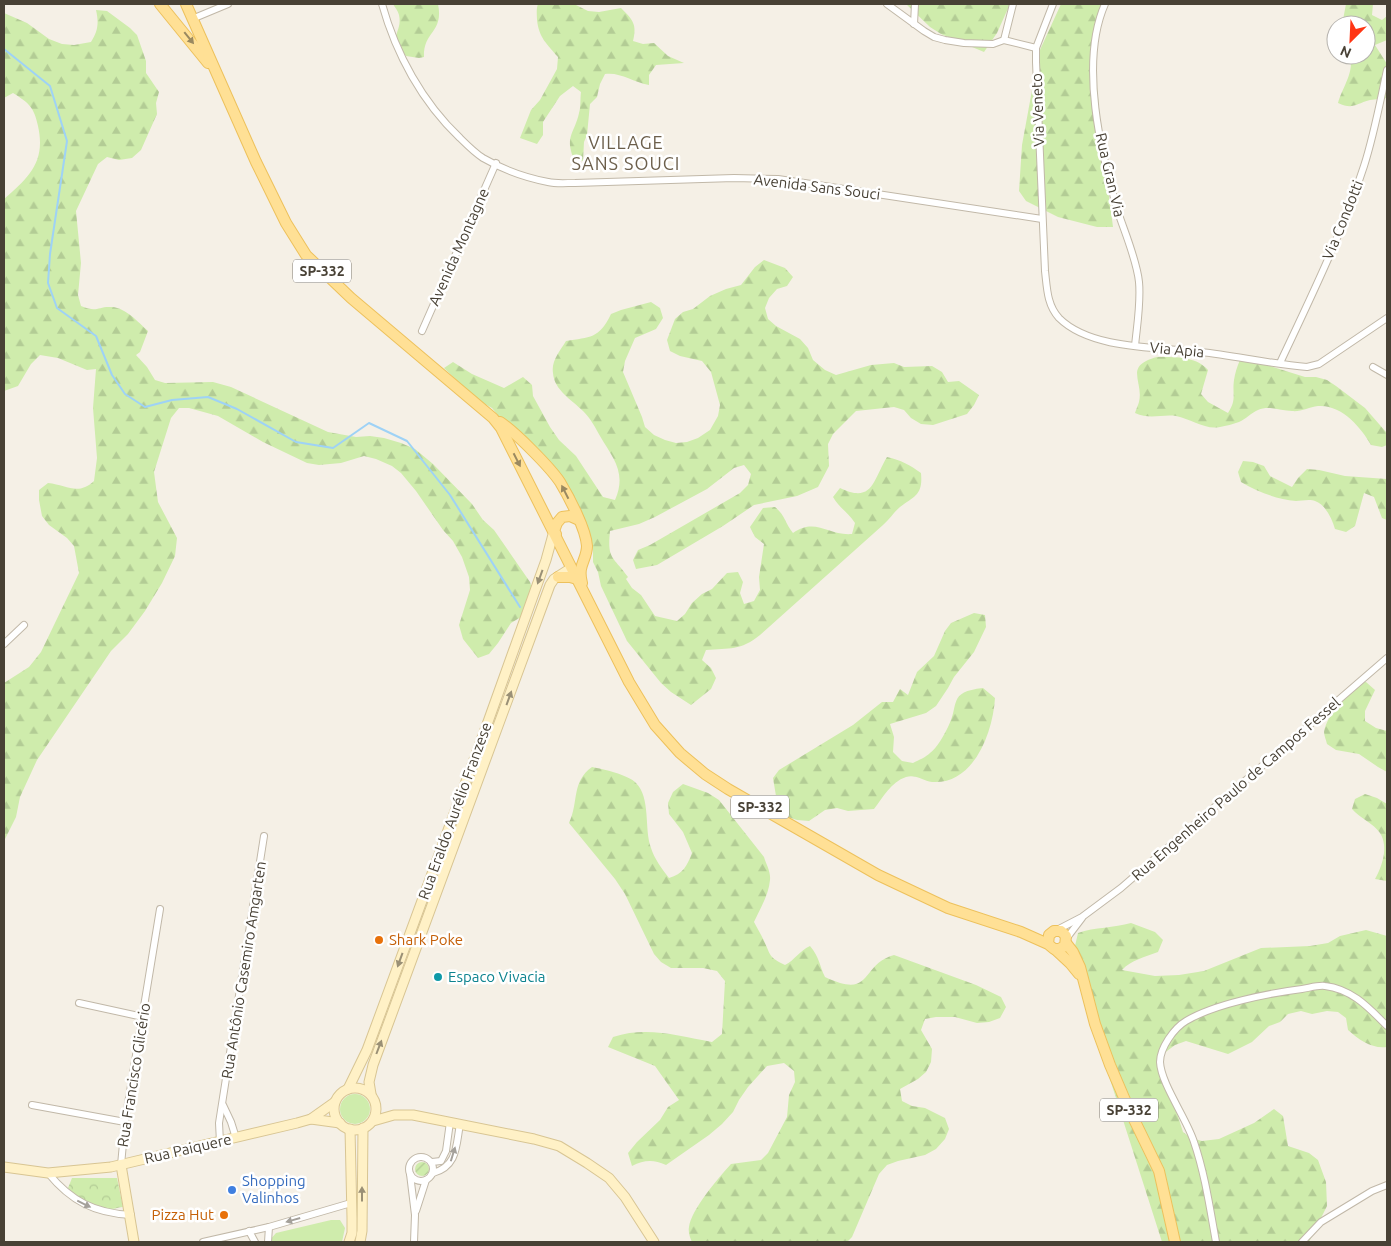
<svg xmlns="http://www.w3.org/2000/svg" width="1391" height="1246" viewBox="0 0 1391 1246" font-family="Ubuntu,sans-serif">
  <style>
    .grass { fill: #cfecac }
    .forest { fill: url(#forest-firs) }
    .park { fill: url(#park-crowns) }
    .garden { fill: url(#garden-furrows) }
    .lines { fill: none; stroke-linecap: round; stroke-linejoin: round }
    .stream { stroke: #9ed2f6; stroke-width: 2 }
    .street-casing { stroke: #c1b8a8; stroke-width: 8 }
    .secondary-casing { stroke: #d8c593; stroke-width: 11 }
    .primary-casing { stroke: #edc15c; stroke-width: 12 }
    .street { stroke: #fff; stroke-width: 6 }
    .secondary { stroke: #fff1c6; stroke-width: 9 }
    .primary { stroke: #ffe095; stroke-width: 10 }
    .oneway { fill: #9a8960 }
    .oneway2 { fill: #9a9076 }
    .oneway3 { fill: #a4a09a }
    .food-dot { fill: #e8710a; stroke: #fff; stroke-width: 2 }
    .culture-dot { fill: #0f9aa8; stroke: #fff; stroke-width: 2 }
    .shop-dot { fill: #3f7fe0; stroke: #fff; stroke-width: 2 }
    .labels { text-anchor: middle; stroke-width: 5; stroke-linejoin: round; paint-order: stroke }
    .shield { fill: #fff; stroke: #7f7a72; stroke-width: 1 }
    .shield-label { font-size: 14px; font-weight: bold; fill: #484135 }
    .street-label { font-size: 15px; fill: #484135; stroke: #fff }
    .food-label { font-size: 15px; fill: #c56008; stroke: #fff; text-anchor: start }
    .culture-label { font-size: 15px; fill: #0d838f; stroke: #fff; text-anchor: start }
    .shop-label { font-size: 15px; fill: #366cbe; stroke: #fff; text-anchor: start }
    .quarter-label { font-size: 18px; letter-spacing: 1px; fill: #6c5f4b; stroke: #fff }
  </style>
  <defs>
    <pattern id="forest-firs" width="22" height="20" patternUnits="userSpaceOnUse" patternTransform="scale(1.25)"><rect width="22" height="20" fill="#cfecac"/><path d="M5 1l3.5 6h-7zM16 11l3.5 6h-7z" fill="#b3cc95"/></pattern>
    <pattern id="park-crowns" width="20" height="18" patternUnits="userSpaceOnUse" patternTransform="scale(1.25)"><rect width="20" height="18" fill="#cfecac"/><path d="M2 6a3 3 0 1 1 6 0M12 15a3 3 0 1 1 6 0" fill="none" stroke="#b3cc95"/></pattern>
    <pattern id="garden-furrows" width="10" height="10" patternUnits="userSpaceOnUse" patternTransform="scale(1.25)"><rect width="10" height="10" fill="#cfecac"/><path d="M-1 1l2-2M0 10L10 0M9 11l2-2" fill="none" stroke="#b3cc95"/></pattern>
  </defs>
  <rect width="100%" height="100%" fill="#f5f0e6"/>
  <g class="grass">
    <circle cx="355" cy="1109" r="15"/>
    <path d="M331 1220H340L345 1228 342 1242H270L269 1241 276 1233Z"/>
  </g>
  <g class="forest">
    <path d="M393 4H438C444 33 423 31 424 57L419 58 406 56C386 34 403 34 399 15 398 11 395 7 393 4Z"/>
    <path d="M538 4H574L588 11 599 12 621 8C633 20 637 24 633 41L643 44 654 43 668 56 684 63 656 65 649 75V85C632 82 621 72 605 74L600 84 597 97 590 104 587 135 584 142 583 161 573 157C565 136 575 132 579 113 581 107 580 99 581 92L573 86 560 96 543 122V135L537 144 520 138 531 110 540 100 557 69 558 57C547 44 539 38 537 20 537 14 536 9 538 4Z"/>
    <path d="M906 4H1010L997 33 984 52 941 34 930 27Z"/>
    <path d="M1061 4H1104L1094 55 1103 150 1113 227H1097L1058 217 1026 201 1019 191 1022 145 1039 52Z"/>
    <path d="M1346 4H1373L1372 15 1382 20 1387 16V40L1375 45 1387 64V98C1382 99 1376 99 1370 100 1355 104 1353 110 1338 103 1342 88 1356 70 1349 55H1366V25H1342Z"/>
    <path d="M96 10 107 11 130 28 137 35 146 61V73L159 92 156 103 157 114 141 150 132 158 119 160 107 157 98 164 76 211 81 263 78 295 81 306C98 313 97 306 112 307 126 308 138 322 148 331L140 352 136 355 147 367 155 380 165 383 213 382 231 387 328 432 356 437 370 436 384 438 401 443 415 449 433 464 472 504 483 520 494 530 530 582 535 597 521 617 511 623 498 643 489 654 478 658 463 639 459 625 470 590 469 577 462 557 453 541 443 530 416 491 401 473 392 466 376 459 364 456 341 463 319 465 307 463 263 442 218 416 189 408H179L171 418 154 472 158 502 177 538 175 556 162 583 145 611 128 634 111 651 37 760 20 797 16 817 4 841V683L29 667 41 652 79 573 74 546 67 538 49 525 42 516 39 500V490L48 483C67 485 78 496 94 481L97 458 93 408 96 369 87 370 58 358 40 355 31 364 18 386 4 391V199C29 177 46 162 38 126 34 107 29 103 13 93L4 98V13L27 23 49 39 62 44 74 45 91 42C98 31 99 23 96 10Z"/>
    <path d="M764 260 785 268 793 277 787 286 777 289 769 298 765 308 768 319 776 326 800 339 808 348 813 360 825 370 836 375 871 365 894 363 904 367 932 366 942 372 948 382 959 381 979 395 974 405 967 414 933 425 921 424 911 418 904 410 894 407 856 411 833 434 828 444 829 466 818 487 797 496 754 505 723 526 657 565 636 569 633 560 638 550 650 545 740 493 748 485 751 474 744 465 734 468 707 489 655 517 639 524 610 531C607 560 613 556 628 577L626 579 632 588 641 595 655 616 677 621 685 614 692 603 702 594 712 589 727 573 738 572 743 582 740 593 744 604 754 601 760 590 759 577 764 544 755 537 750 527 763 508 775 507C785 515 785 523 793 533 816 517 828 536 852 534L855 523C848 512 840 509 833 497L840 488C873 504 873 480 887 457 901 460 910 465 921 473 923 495 915 496 900 507 894 512 889 520 883 525L760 635C740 651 730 648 706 650L702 660 711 668 716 678 711 689 691 705 671 692 661 683 627 641 601 586 598 572 593 562V550L589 537 570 502 492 408 476 399 444 368 453 362 472 374 504 388 523 377 532 385 533 396 550 427 559 440 576 456 603 497 615 500C627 473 613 458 600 436 595 427 591 419 583 411 572 400 554 390 553 373 551 361 560 351 566 341 590 337 599 339 611 314L621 310 651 302 660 308 663 318 656 329 635 338 625 361 623 372 642 417 645 427 654 435 665 440 676 443 687 442 698 438 710 430 718 416 720 405 711 372 702 361 680 356 670 351 667 340 675 319 683 312 693 309 710 296 726 289 741 285 755 267Z"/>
    <path d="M1157 357C1175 357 1196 356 1208 370L1201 394 1208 402 1228 413C1237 399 1232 395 1234 380 1235 373 1237 367 1240 360L1251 357 1273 367 1305 377H1316L1327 380 1336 386 1365 408 1386 432 1387 445 1382 447 1371 445C1361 427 1341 404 1318 406 1309 407 1301 412 1292 411 1281 411 1269 405 1258 410 1251 413 1246 419 1239 422 1233 424 1226 426 1220 427 1205 430 1191 419 1176 416 1162 414 1150 420 1135 413 1136 409 1138 406 1139 402 1144 381 1123 366 1157 357Z"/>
    <path d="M1243 461 1253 462 1264 466 1270 476 1292 487 1298 478 1307 469 1319 470 1345 476 1387 479V520L1382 518 1374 497 1364 493 1355 526 1346 532 1335 529C1332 519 1326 505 1315 501 1310 499 1301 501 1296 501 1276 499 1258 492 1241 482L1238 472Z"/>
    <path d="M974 613 985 615 986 627 974 652 954 677 948 688 936 706 926 713 890 724 894 737 893 752 902 761 913 763C919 760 926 757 930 753 937 748 944 735 948 727 960 704 947 692 983 688L995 698C993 732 974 785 932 782 923 781 916 774 906 777 891 782 883 797 874 809L848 811 837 808 825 810 809 821 797 820 779 814 773 778 779 770 853 725 882 702H893L900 689 908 695 917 672 934 656 945 631 951 623Z"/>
    <path d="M1354 682H1366L1375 690 1365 711V721L1376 728 1387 731V772L1378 767 1359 754 1336 750 1327 744C1326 740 1324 735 1324 732 1327 716 1344 695 1354 682Z"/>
    <path d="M592 767C603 769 629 775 636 783 651 798 644 829 651 848 654 858 662 869 669 878 683 874 687 866 692 853L683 832 669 814 668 803 673 792 683 784 708 793 719 800 764 857C766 864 771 872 770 880 769 894 760 909 754 922 757 928 761 934 764 941 771 955 768 957 785 965 795 960 799 951 810 946 820 958 819 965 825 977 874 1000 859 965 894 955L976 985 1001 997 1006 1007 1000 1018 989 1022 977 1023 955 1017H936L925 1019 921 1030 932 1049 931 1062 926 1072 918 1079 900 1089 902 1101 912 1106 925 1108 945 1118 949 1129 945 1139 936 1149 925 1155 898 1161 887 1165 879 1174 852 1237 847 1242H692C690 1238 688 1232 689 1227 691 1210 719 1177 731 1164L761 1160 768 1153 787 1117 789 1095 795 1082 794 1071 784 1063 767 1066 748 1087 739 1100 733 1112 722 1124 709 1135 666 1165C653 1159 644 1160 632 1166L628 1153 637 1142 660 1120 668 1107 679 1100 655 1066 608 1047 613 1037C647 1026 678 1036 712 1042L722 1034 725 981 717 971 703 968H671L661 962 654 954 625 894 615 879 569 823C579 802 571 782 592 767Z"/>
    <path d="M1365 794 1377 798 1387 804V881L1375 879C1382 867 1389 847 1380 833 1373 823 1360 818 1352 809L1355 799Z"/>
    <path d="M1131 923 1155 932 1163 940 1158 952C1145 957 1131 960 1122 970L1155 976 1179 975 1204 971 1261 948 1310 946 1328 943 1340 936 1366 930 1387 936V1047C1372 1049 1359 1040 1348 1030L1346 1018 1338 1012 1327 1011 1312 1014 1301 1011 1288 1014 1280 1022 1269 1026 1252 1042 1228 1054 1186 1041 1175 1045 1163 1054 1161 1064 1183 1132 1191 1138 1202 1141 1219 1139 1254 1123 1274 1109 1283 1116 1288 1146 1309 1153 1318 1160 1326 1182 1327 1206 1309 1242H1162L1092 1023 1086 1011 1075 946 1078 933C1095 927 1114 928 1131 923Z"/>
  </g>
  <path class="park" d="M72 1178H117L123 1207C119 1207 115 1209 111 1209 96 1210 78 1198 68 1188Z"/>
  <circle class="garden" cx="422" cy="1169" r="7"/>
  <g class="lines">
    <path class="stream" d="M4 49 50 86 67 141 50 254 48 283 57 308 96 336 112 375 125 394 145 407 172 400 208 397 237 409 296 442 333 448 369 423 407 441 450 495 520 607"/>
    <g class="street-casing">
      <g id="street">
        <path d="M382 4C396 54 422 102 460 138 467 145 475 153 483 158 502 169 527 178 548 182 556 184 566 183 575 183L734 178 778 179 1042 219"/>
        <path d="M887 4 924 31 934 37 945 40 964 43 993 44 1004 40 1036 48"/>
        <path d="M1053 4 1036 48V62L1045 271C1047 288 1047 305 1059 318 1091 350 1159 347 1201 352 1236 356 1271 364 1307 367L1319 364 1387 318"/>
        <path d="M1105 4C1079 63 1101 153 1118 212 1125 233 1137 261 1139 282 1141 303 1137 325 1135 346"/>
        <path d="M192 19 228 4"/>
        <path d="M914 24 915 4"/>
        <path d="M1004 40 1013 4"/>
        <path d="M422 331 496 163"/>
        <path d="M1280 363C1310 299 1342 234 1364 166 1374 135 1380 102 1387 70"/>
        <path d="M1373 367 1387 375"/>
        <path d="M4 644 24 625"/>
        <path d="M1057 930 1082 917 1121 888 1387 658"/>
        <path d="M1066 939 1082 918"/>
        <path d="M79 1003 143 1017"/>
        <path d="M32 1105 125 1122"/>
        <path d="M223 1105 231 1122 236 1138"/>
        <path d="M220 1142 219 1123 264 836"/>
        <circle cx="421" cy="1169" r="12"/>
        <path d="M432 1162 441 1161 446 1151 450 1122"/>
        <path d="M121 1165 125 1122 160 909"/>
        <path d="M48 1173C71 1201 94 1213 131 1215"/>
        <path d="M433 1173C458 1166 456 1145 460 1124"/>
        <path d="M410 1174 415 1215 414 1242"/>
        <path d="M416 1211 426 1180"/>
        <path d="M249 1231 255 1242"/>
        <path d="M203 1242 269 1227 351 1203"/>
        <path d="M268 1242 269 1227"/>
        <path d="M1216 1242C1210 1209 1205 1174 1194 1142 1187 1119 1161 1084 1160 1062 1160 1048 1174 1028 1186 1021 1214 1004 1270 993 1302 989 1309 988 1318 985 1325 986 1352 989 1369 1008 1387 1026"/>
        <path d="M1302 1242 1321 1222 1372 1191 1387 1185"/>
      </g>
    </g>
    <g class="secondary-casing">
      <g id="secondary">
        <circle cx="355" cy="1109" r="21"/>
        <path d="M348 1089 367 1050 489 719 546 560 554 531"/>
        <path d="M371 1094 369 1082 373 1065 550 585 554 579 571 568"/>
        <path d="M311 1119 340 1123"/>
        <path d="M373 1121 394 1115H413L534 1139 559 1146 587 1163 609 1178 625 1197 654 1242"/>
        <path d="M121 1165 134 1242"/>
        <path d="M4 1167 48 1173 111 1167 297 1123 311 1119 335 1102"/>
        <path d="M349 1242 352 1233V1218L350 1129"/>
        <path d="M360 1242 362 1231 363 1128"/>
      </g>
    </g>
    <g class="primary-casing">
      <g id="primary">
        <path d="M160 4 208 63"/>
        <path d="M186 4 256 162 286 223 306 255 351 298 493 418 501 428 629 682 655 725 680 753 705 774 728 789 878 875 948 908 1021 932 1048 944 1054 949H1059L1065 946 1066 936 1061 931H1054L1049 935 1048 944"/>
        <path d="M500 422C515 432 550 467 560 482 569 497 586 529 587 546 587 560 577 565 582 583"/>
        <path d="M556 534 554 531 557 523 562 517 570 516 579 520"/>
        <path d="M558 577H570L577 579"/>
        <path d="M1066 943 1073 952 1080 967 1095 1024 1110 1065 1128 1107 1159 1171 1175 1242"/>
        <path d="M1056 950 1070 963 1079 974"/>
      </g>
    </g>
    <use href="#street" class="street"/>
    <use href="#secondary" class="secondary"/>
    <use href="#primary" class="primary"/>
  </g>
  <defs><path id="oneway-solid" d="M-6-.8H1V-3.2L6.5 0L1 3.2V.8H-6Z" transform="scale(1.25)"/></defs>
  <g class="oneway">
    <use href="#oneway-solid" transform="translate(189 38) rotate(51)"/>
    <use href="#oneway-solid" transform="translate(517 460) rotate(63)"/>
    <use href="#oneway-solid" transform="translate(565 492) rotate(-117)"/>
  </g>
  <g class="oneway2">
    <use href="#oneway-solid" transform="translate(540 577) rotate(110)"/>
    <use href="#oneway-solid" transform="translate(509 698) rotate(-70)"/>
    <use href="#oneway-solid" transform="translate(400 960) rotate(110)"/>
    <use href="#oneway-solid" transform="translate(379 1047) rotate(-69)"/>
    <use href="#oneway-solid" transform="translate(362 1194) rotate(-90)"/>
  </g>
  <g class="oneway3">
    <use href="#oneway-solid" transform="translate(453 1154) rotate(-73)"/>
    <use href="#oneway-solid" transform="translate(84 1204) rotate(26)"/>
    <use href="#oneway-solid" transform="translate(293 1220) rotate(164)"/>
  </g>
  <g class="food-dot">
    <circle cx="379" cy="940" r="5"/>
    <circle cx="224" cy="1215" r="5"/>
  </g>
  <circle class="culture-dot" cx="438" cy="977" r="5"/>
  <circle class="shop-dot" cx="232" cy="1190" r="5"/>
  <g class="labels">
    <g class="shield">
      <rect x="293" y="259.5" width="58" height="23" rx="4"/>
      <rect x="731" y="795.5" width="58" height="23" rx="4"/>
      <rect x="1100" y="1098.5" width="58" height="23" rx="4"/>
    </g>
    <g class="shield-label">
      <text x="322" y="276">SP-332</text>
      <text x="760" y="812">SP-332</text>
      <text x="1129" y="1115">SP-332</text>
    </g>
    <g class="street-label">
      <text transform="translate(1038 110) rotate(-92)" y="5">Via Veneto</text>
      <text transform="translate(1110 175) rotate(77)" y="5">Rua Gran Via</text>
      <text transform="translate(817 187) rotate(7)" y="5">Avenida Sans Souci</text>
      <text transform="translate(1343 220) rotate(-68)" y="5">Via Condotti</text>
      <text transform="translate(459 247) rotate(-66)" y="5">Avenida Montagne</text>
      <text transform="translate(1177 350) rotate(5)" y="5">Via Apia</text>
      <text transform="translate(1236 789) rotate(-41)" y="5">Rua Engenheiro Paulo de Campos Fessel</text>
      <text transform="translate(455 811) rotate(-70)" y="5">Rua Eraldo Aurélio Franzese</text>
      <text transform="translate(244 970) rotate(-81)" y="5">Rua Antônio Casemiro Amgarten</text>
      <text transform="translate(134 1075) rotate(-81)" y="5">Rua Francisco Glicério</text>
      <text transform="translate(188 1149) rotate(-13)" y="5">Rua Paiquere</text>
    </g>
    <g class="food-label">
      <text x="389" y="945">Shark Poke</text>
      <text x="214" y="1220" text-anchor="end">Pizza Hut</text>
    </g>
    <g class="culture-label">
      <text x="448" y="982">Espaco Vivacia</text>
    </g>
    <g class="shop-label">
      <text x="242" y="1186">Shopping<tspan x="242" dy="17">Valinhos</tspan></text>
    </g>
    <g class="quarter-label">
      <text x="626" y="149">VILLAGE<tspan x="626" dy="21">SANS SOUCI</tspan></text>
    </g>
  </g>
  <rect width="1391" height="1246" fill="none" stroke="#484135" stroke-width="10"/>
  <g transform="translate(1351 40) rotate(204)"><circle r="24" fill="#ffffff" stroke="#b6b3ae"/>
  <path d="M0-4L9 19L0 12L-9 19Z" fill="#ff3513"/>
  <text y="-8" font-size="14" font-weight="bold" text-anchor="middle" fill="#484135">N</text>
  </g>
</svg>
